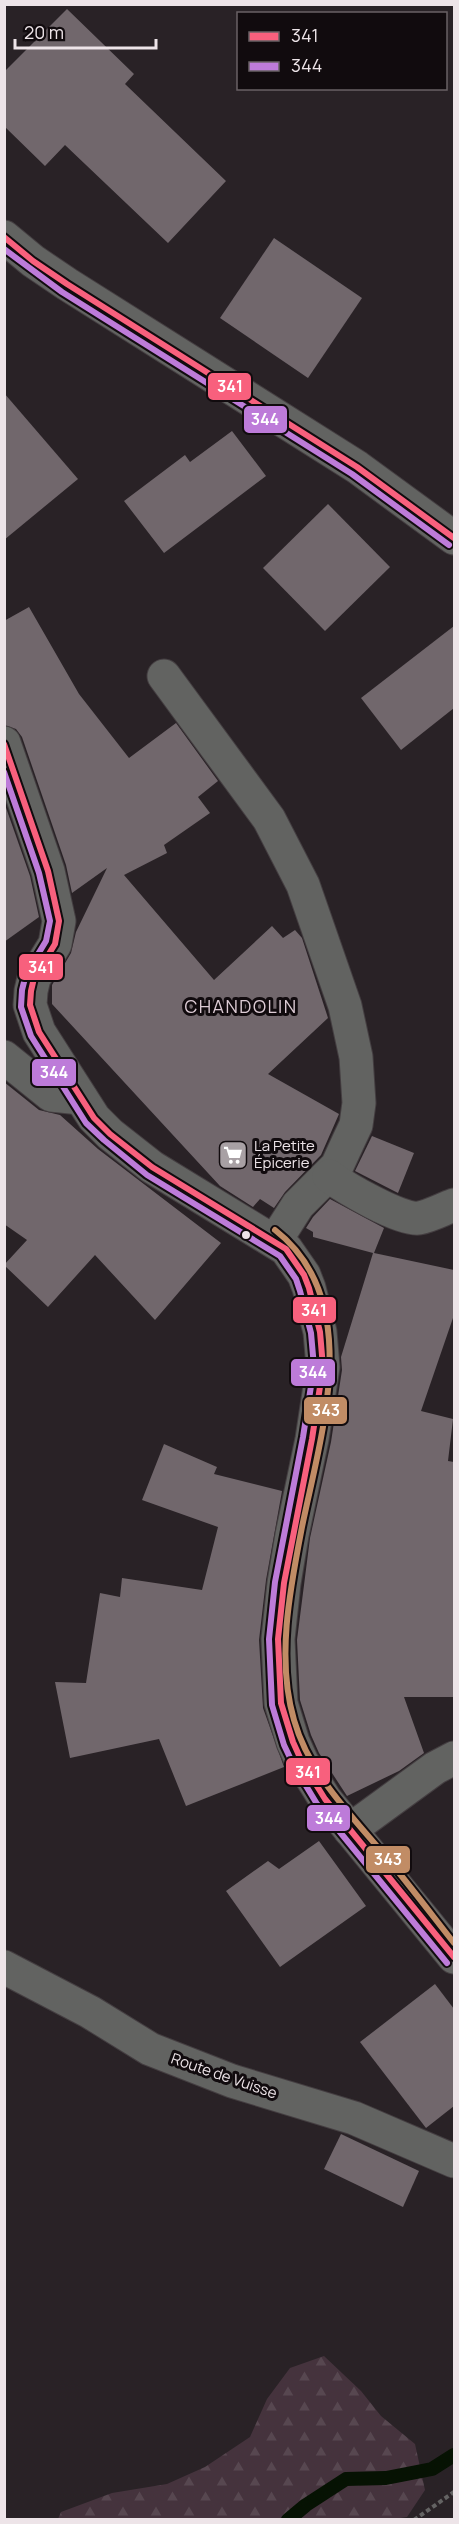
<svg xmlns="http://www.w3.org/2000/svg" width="459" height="2524" viewBox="0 0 459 2524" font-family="Manrope,sans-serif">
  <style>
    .forest { fill: url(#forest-firs) }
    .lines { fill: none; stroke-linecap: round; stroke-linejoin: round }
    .stream { stroke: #061203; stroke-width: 14 }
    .building { fill: #71676c }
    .minor-casing { stroke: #443e41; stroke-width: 35 }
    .path { stroke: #646363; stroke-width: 4; stroke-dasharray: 4.5 3; stroke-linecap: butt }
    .minor { stroke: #626361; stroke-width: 33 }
    .bus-1-casing { stroke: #110b0e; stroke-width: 10 }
    .bus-2-casing { stroke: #110b0e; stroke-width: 10 }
    .bus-3-casing { stroke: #110b0e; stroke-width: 10 }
    .bus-1 { stroke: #f8607d; stroke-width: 6 }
    .bus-2 { stroke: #bd7bd9; stroke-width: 6 }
    .bus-3 { stroke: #c18c65; stroke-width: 6 }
    .bus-dot { fill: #ede4e8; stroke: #110b0e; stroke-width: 2 }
    .labels { text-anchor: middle; stroke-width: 6; stroke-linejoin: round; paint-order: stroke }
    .poi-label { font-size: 15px; fill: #ede4e8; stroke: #110b0e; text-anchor: start }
    .street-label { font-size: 15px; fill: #ede4e8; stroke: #110b0e }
    .quarter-label { font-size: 18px; letter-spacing: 1.5px; fill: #ddccd5; stroke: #110b0e }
    .line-badge { stroke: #110b0e; stroke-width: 2 }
    .badge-label { font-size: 16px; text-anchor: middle; font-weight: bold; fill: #fff }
  </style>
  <defs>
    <pattern id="forest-firs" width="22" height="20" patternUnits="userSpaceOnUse" patternTransform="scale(1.5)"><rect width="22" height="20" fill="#45333d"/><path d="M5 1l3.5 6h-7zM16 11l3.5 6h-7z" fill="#574750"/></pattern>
  </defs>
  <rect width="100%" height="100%" fill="#292226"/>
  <path class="forest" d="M324 2356 361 2391 381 2416 415 2444 425 2490 407 2517 388 2520 58 2519 61 2512 112 2493 167 2484 205 2467 250 2437 267 2399 290 2368Z"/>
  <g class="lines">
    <path class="stream" d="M288 2520 306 2505 346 2479 386 2478 432 2469 454 2455"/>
  </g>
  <g class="building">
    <path d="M67 9 134 74 125 84 226 181 168 243 65 145 45 166 4 126V72Z"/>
    <path d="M274 238 362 298 308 378 220 318Z"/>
    <path d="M4 393 78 479 4 540Z"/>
    <path d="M232 431 266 476 164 553 124 501 185 455 190 462Z"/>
    <path d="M328 504 390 567 325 631 263 568Z"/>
    <path d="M29 607 79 694 129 758 176 723 218 781 198 797 210 813 164 845 167 853 124 875 214 980 272 926 283 938 295 930 302 938 328 1018 268 1074 339 1114 321 1155 285 1192 274 1208 260 1199 253 1207 220 1186 52 1004V985L71 953 76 932 107 868 72 893 66 865 22 737 16 729 4 725V621Z"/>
    <path d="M454 626V708L401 750 361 698Z"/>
    <path d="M4 802 30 876 39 917 4 942Z"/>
    <path d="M4 1082 39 1110 60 1115 98 1149 221 1243 155 1320 95 1255 48 1307 4 1265 27 1240 4 1224Z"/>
    <path d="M372 1136 414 1153 398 1193 355 1171Z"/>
    <path d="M330 1199 384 1228 374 1253 454 1270V1315L421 1411 453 1419 448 1461 454 1462V1697H404L424 1753 399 1771 347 1796 319 1753 311 1735 300 1700 297 1640 310 1538 331 1442 342 1370 341 1357 373 1253 313 1237V1232L306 1228 313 1217Z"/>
    <path d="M164 1444 217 1467 214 1474 282 1491 266 1580 259 1640 263 1708 284 1767 186 1806 159 1739 70 1758 55 1682 86 1683 100 1593 120 1597 122 1578 202 1590 218 1527 142 1500Z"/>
    <path d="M319 1841 366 1906 280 1967 226 1891 268 1861 279 1869Z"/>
    <path d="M435 1984 454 2009V2106L426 2128 360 2042Z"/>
    <path d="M341 2134 419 2171 403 2207 324 2169Z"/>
  </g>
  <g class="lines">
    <g class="minor-casing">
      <g id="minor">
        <path d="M4 237 33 261 67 284 357 467 454 538"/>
        <path d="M164 676 269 819 303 885 345 1006 356 1057 359 1103 356 1125 348 1142 337 1166 298 1205 275 1241"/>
        <path d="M4 743 48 871 59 921 55 944 34 978 31 991 30 1005 39 1032 94 1118 110 1134 152 1167 286 1249 304 1275 309 1288 320 1332 323 1367 312 1439 292 1535 284 1583 278 1639 281 1703 293 1742 302 1762 325 1799 454 1957"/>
        <path d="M4 1057 51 1095 81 1098"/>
        <path d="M329 1176C344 1187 401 1221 419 1218 430 1216 443 1209 454 1205"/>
        <path d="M350 1830 435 1768 454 1758"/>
        <path d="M4 1967 90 2012 150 2049 232 2081 354 2118 454 2161"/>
      </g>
    </g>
    <path class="path" d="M414 2520 454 2492"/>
    <use href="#minor" class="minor"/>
    <g class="bus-1-casing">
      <g id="bus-1">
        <path d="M4 237 33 261 67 284 357 467 454 538"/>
        <path d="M4 744 48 871 59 921 55 944 34 978 31 991 30 1005 39 1032 94 1118 110 1134 152 1167 286 1249 304 1275 309 1288 320 1332 323 1367 312 1439 284 1583 278 1639 281 1703 293 1742 302 1762 325 1799 454 1957"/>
      </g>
    </g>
    <g class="bus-2-casing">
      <g id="bus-2">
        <path d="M4 249 62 292 352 474 449 545"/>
        <path d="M4 772 39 873 50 921 46 941 26 974 22 990 21 1007 31 1036 86 1123 104 1140 147 1175 280 1256 296 1279 300 1291 311 1333 314 1367 303 1437 275 1582 269 1639 272 1705 284 1745 294 1766 317 1804 447 1963"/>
      </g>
    </g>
    <g class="bus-3-casing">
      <path id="bus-3" d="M275 1230C365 1300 321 1434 302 1527 290 1589 276 1659 294 1720 309 1774 352 1816 387 1858 410 1886 432 1915 454 1943"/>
    </g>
    <use href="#bus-1" class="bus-1"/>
    <use href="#bus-2" class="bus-2"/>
    <use href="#bus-3" class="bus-3"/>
  </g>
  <defs>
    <g id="supermarket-square" transform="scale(1.5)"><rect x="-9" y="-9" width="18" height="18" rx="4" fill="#a8a0a4" stroke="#110b0e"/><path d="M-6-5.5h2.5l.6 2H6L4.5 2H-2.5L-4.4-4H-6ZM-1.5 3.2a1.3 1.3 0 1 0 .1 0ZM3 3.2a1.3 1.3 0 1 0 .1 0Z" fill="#fff"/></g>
  </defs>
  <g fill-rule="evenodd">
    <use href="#supermarket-square" x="233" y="1155"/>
  </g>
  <circle class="bus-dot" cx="246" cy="1235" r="5"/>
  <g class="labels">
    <g class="poi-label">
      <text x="254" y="1151">La Petite<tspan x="254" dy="17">Épicerie</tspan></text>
    </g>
    <g class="street-label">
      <text transform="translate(224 2076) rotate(19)" y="5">Route de Vuisse</text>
    </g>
    <g class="quarter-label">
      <text x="241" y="1013">CHANDOLIN</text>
    </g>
  </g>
  <g class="line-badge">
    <rect x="207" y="372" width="45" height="29" rx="6" fill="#f8607d"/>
    <rect x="243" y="405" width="45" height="29" rx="6" fill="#bd7bd9"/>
    <rect x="18" y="953" width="46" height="28" rx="6" fill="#f8607d"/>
    <rect x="31" y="1058" width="46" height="29" rx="6" fill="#bd7bd9"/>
    <rect x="292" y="1296" width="45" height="28" rx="6" fill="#f8607d"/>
    <rect x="290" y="1358" width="46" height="29" rx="6" fill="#bd7bd9"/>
    <rect x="303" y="1396" width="45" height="29" rx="6" fill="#c18c65"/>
    <rect x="285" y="1757" width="46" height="29" rx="6" fill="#f8607d"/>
    <rect x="306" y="1804" width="45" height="28" rx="6" fill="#bd7bd9"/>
    <rect x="365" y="1845" width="46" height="29" rx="6" fill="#c18c65"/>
  </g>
  <g class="badge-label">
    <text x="230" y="392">341</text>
    <text x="265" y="425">344</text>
    <text x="41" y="973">341</text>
    <text x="54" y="1078">344</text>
    <text x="314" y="1316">341</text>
    <text x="313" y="1378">344</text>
    <text x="326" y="1416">343</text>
    <text x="308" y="1778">341</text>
    <text x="329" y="1824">344</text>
    <text x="388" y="1865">343</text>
  </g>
  <rect width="459" height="2524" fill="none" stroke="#ede4e8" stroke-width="12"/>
  <rect x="237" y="12" width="210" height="78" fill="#110b0e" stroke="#696265" stroke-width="1.5"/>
  <rect x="249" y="32" width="30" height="9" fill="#f8607d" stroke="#696265" stroke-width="1.5"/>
  <text x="291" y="42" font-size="18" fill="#ede4e8">341</text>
  <rect x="249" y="62" width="30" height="9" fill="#bd7bd9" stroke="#696265" stroke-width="1.5"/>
  <text x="291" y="72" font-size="18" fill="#ede4e8">344</text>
  <path d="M15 39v9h141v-9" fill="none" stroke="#ede4e8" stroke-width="3"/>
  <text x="24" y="39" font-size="18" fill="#ede4e8" stroke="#110b0e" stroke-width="4.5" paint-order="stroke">20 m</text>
</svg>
